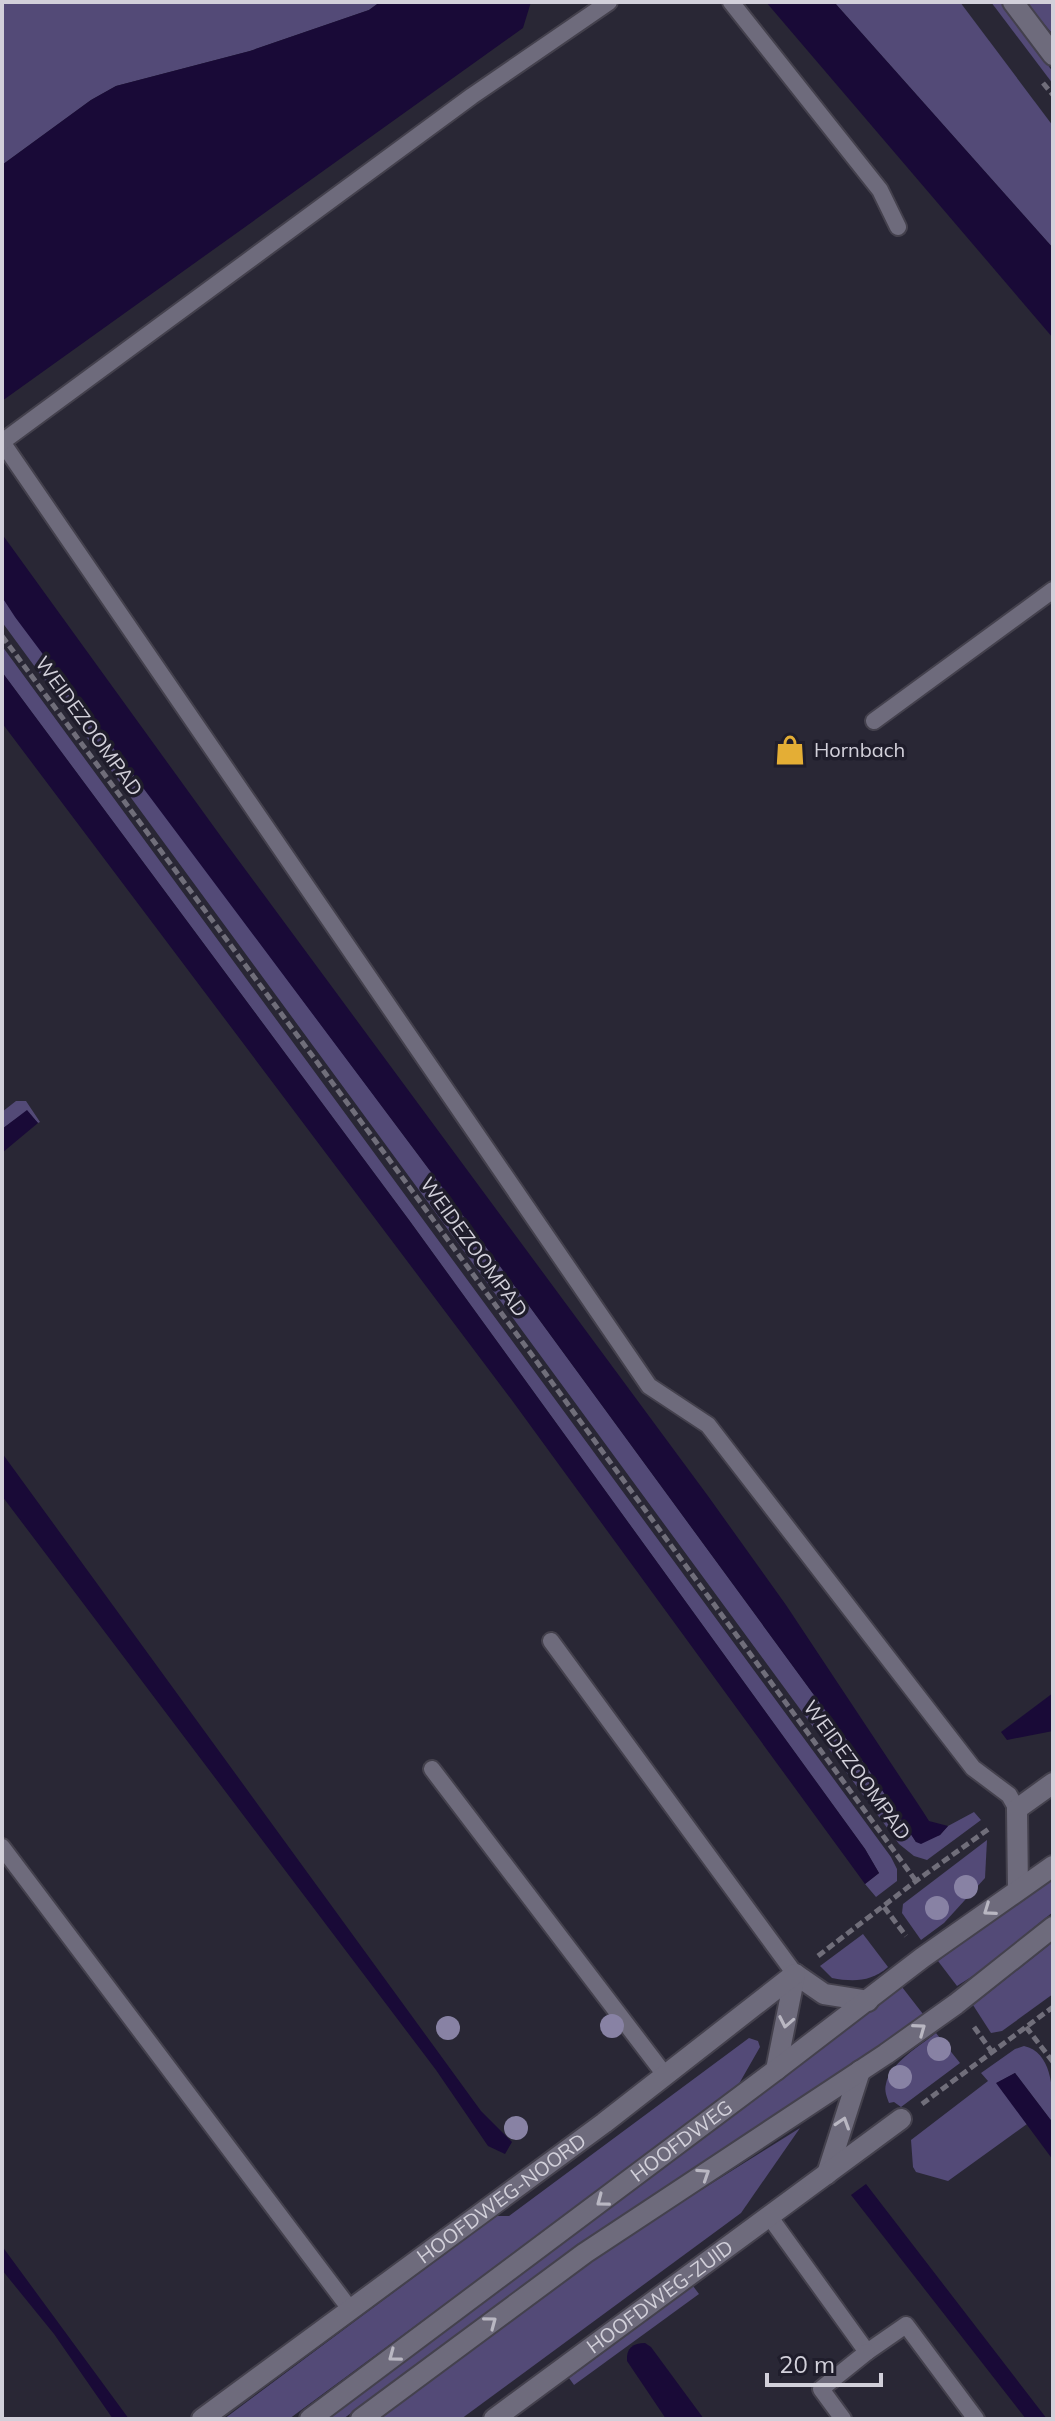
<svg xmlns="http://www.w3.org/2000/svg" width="1055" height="2421" viewBox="0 0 1055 2421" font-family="Mulish,sans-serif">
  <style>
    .green { fill: #534a77 }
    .water { fill: #190a37 }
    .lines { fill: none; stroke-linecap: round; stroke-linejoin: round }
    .service-casing { stroke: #44414d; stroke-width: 20 }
    .minor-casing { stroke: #44414d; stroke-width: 24 }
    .secondary-casing { stroke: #44414d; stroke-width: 24 }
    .path { stroke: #706e7a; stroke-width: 5; stroke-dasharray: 8 4; stroke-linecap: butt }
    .service { stroke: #6e6b7c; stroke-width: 16 }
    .minor { stroke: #6e6b7c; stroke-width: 20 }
    .secondary { stroke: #6e6b7c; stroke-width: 20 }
    .tree { fill: #8882a4 }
    .oneway { stroke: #b9b7c2 }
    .labels { text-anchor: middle; stroke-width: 7; stroke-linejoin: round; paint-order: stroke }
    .street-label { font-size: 20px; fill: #d2d0da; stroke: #1f1d2b }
    .poi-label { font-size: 20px; fill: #d2d0da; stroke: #1f1d2b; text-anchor: start }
  </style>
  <rect width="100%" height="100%" fill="#292735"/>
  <g class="green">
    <path d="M2,2H380L369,10L250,51L116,86L91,100L2,165Z"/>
    <path d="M834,2H960L1053,126V248Z"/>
    <path d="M991,2H1001L1053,72V84Z"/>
    <path d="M1026,2H1053V34L1050,31Z"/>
    <path d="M2,597L434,1176L869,1770L916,1842L940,1835L948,1826L974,1812L981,1820L927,1860L914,1856L899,1844L2,622Z"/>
    <path d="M2,646L891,1857L897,1869V1881L876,1897L865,1884L879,1873L865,1849L409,1220L2,672Z"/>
    <path d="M16,1101H26L40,1122L38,1123L27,1111L2,1129V1112Z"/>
    <path d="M987,1840L985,1878L944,1923L921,1940L902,1913L903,1904Z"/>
    <path d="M1053,1877V1912L979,1972L957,1986L938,1961Z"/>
    <path d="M863,1934L888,1967C871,1982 853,1982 832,1978L820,1966Z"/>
    <path d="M1053,1942V1994L1002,2031L991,2033L973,2005Z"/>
    <path d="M902,1987L923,2014L797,2105L654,2196L556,2262L343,2419H323L780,2080Z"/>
    <path d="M936,2033L960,2063L901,2107L894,2102L889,2103C887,2097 884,2091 886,2084C890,2063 920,2046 936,2033Z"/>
    <path d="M749,2038L758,2041L760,2047L736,2089L289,2419H224L496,2216H509Z"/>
    <path d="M1024,2046C1055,2053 1053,2097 1053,2123L1015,2073L997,2083L1027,2124L948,2181L916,2172L913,2167L911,2140L988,2081L981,2073L1015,2049Z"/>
    <path d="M800,2128L741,2213L461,2419H376L570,2276L674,2207Z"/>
    <path d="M693,2286L699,2294L574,2385L569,2378Z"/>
  </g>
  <g class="water">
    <path d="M380,2H531L523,28L2,401V165L91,100L116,86L250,51L369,10Z"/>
    <path d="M766,2H834L1053,248V338Z"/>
    <path d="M2,534L222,838L708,1496L786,1605L922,1810L929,1821L948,1826L940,1835L921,1844L916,1842L869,1770L434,1176L15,617L2,597Z"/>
    <path d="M2,672L409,1220L865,1849L879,1873L865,1884L511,1399L2,723Z"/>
    <path d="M27,1110L38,1123L2,1153V1129Z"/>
    <path d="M2,1453L481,2111L512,2142L505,2154L488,2146L436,2070L2,1496Z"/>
    <path d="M1053,1693V1731L1007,1740L1001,1732Z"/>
    <path d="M1015,2073L1053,2123V2160L996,2083Z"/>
    <path d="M866,2184L1047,2419H1026L851,2195Z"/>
    <path d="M2,2246L129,2419H113L54,2334L2,2270Z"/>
    <path d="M645,2343L651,2347L704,2419H666L627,2361C626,2348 633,2343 645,2343Z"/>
  </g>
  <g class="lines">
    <g class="service-casing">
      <g id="service">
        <path d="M731,2L880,190L898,227"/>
        <path d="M2,442L649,1386L708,1425L973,1768L1009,1795L1017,1809"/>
        <path d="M2,442L472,96L609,2"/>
        <path d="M874,721L1053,590"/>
        <path d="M551,1641L795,1974"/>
        <path d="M432,1769L665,2075"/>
        <path d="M2,1847L350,2309"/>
        <path d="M769,2216L867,2352L906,2325L976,2419"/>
        <path d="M843,2419L821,2389L867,2352"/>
      </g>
    </g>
    <g class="minor-casing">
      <g id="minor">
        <path d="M1018,1890L1017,1809L1053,1783"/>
        <path d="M795,1974L824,1994L868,2001"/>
        <path d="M776,2070L795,1974"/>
        <path d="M827,2174L860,2071"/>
        <path id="s1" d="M202,2419L604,2123L795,1974"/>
        <path id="s2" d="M494,2419L901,2119"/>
      </g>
    </g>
    <g class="secondary-casing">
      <g id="secondary">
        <path d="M1013,2L1053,55"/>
        <path id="s3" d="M310,2419L776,2070L922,1958L1053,1866"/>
        <path d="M361,2419L585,2253L886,2054L956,2004L1053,1927"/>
      </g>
    </g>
    <g class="path">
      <path d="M1043,83L1053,95"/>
      <path d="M2,636L399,1173L916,1881"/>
      <path d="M884,1907L906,1936"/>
      <path d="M818,1956L916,1881L990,1828"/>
      <path d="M974,2027L992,2052"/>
      <path d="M1026,2027L1053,2062"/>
      <path d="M922,2104L1053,2007"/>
    </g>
    <use href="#service" class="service"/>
    <use href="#minor" class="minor"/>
    <use href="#secondary" class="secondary"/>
  </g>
  <g class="tree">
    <circle cx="966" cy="1887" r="12"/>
    <circle cx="937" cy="1908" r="12"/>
    <circle cx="612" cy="2026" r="12"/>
    <circle cx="448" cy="2028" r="12"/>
    <circle cx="939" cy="2049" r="12"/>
    <circle cx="900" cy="2077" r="12"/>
    <circle cx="516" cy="2128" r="12"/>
  </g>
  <defs><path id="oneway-chevron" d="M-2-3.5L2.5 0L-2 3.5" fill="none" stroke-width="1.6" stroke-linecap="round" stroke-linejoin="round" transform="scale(2)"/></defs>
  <g class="oneway">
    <use href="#oneway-chevron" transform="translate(989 1910) rotate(145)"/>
    <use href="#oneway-chevron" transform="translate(786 2022) rotate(101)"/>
    <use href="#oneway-chevron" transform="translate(920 2029) rotate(-36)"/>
    <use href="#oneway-chevron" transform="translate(843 2123) rotate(-72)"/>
    <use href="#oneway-chevron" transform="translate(704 2174) rotate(-33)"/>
    <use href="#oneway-chevron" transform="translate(602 2201) rotate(143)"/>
    <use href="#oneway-chevron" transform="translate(491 2322) rotate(-37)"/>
    <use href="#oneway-chevron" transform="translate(394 2356) rotate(143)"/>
  </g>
  <defs>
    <g id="shop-bare" transform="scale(2.4)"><path d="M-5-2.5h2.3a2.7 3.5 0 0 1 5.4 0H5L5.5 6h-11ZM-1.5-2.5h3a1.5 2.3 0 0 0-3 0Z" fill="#e4ae35" stroke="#1f1d2b" stroke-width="2.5" paint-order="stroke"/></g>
  </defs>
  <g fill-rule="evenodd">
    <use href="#shop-bare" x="790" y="750"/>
  </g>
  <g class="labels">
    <g class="street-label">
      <text transform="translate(89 726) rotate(54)" y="7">WEIDEZOOMPAD</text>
      <text transform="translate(474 1247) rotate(54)" y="7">WEIDEZOOMPAD</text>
      <text transform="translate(857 1770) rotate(54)" y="7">WEIDEZOOMPAD</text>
      <text dy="7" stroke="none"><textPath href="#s3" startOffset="464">HOOFDWEG</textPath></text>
      <text dy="7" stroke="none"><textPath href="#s1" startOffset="372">HOOFDWEG-NOORD</textPath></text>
      <text dy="7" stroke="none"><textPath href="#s2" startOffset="206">HOOFDWEG-ZUID</textPath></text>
    </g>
    <g class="poi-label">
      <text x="814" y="757">Hornbach</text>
    </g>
  </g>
  <rect width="1055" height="2421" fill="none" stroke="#d2d0da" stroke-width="8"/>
  <path d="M767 2373v12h114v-12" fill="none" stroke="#d2d0da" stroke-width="4"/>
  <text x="779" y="2373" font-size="24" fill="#d2d0da" stroke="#1f1d2b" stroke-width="6" paint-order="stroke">20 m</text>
</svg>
